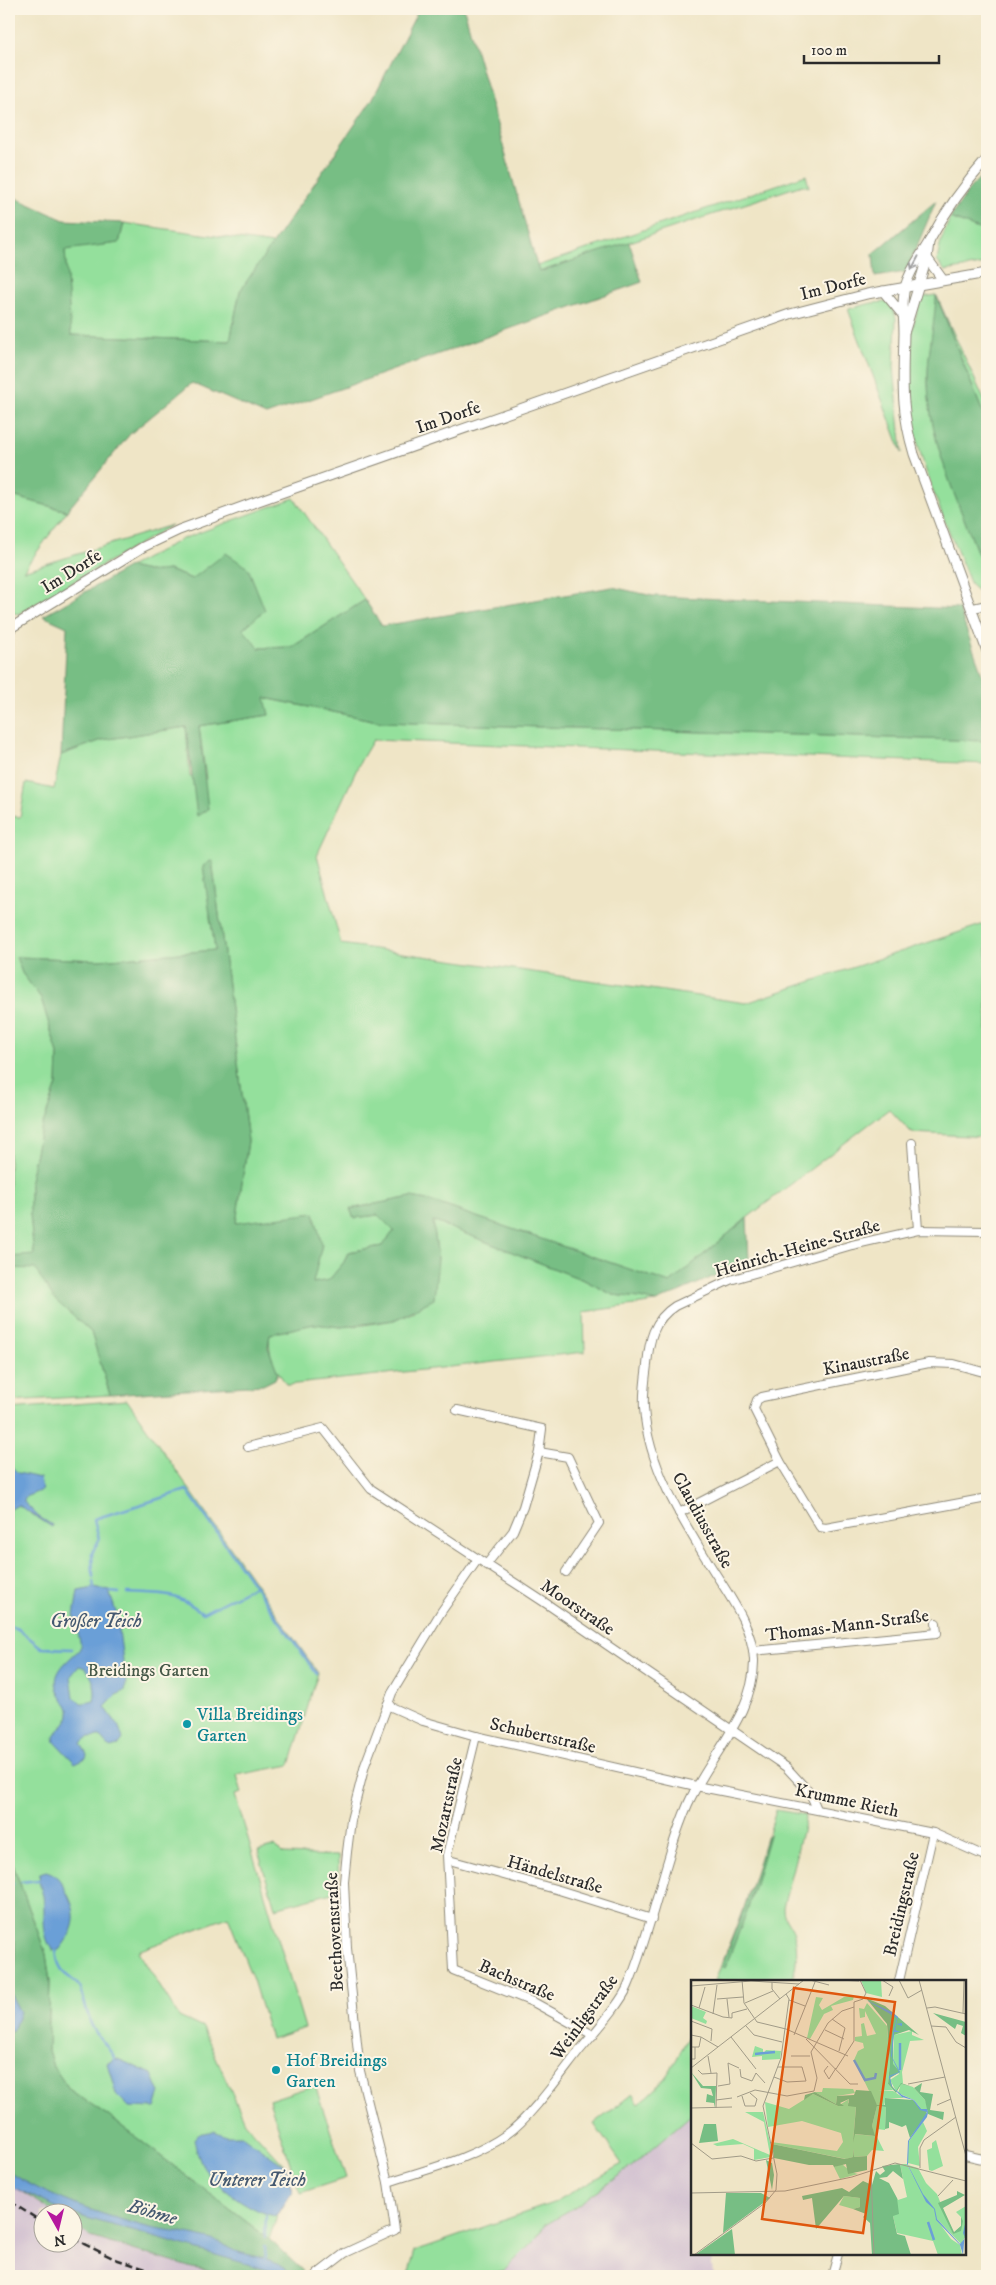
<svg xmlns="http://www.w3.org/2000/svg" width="996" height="2285" viewBox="0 0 996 2285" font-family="'IM FELL DW Pica',serif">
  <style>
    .industrial { fill: #cfbdcf }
    .green { fill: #94e09c; stroke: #608664 }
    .forest { fill: #77be84; stroke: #517458 }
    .water { fill: #6b9fd7; stroke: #4b6581; fill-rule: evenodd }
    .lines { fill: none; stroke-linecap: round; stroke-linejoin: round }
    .stream { stroke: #6b9fd7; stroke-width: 2.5 }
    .minor-casing { stroke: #8d8878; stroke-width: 10 }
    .tertiary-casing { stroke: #8d8878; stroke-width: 11 }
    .minor { stroke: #fff; stroke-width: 8 }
    .tertiary { stroke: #fff; stroke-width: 9 }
    .rail { stroke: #2b2b2b; stroke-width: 2.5; stroke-dasharray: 8 4; stroke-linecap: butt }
    .oneway { stroke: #a0a0a0 }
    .culture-dot { fill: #0f9aa8; stroke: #fcf5e5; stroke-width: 2 }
    .labels { text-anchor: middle; stroke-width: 4; stroke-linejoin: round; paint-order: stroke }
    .street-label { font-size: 18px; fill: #2b2b2b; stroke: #fcf5e5 }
    .park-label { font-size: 18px; fill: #455847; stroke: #fcf5e5 }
    .culture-label { font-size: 18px; fill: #0d838f; stroke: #fcf5e5; text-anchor: start }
    .water-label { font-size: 19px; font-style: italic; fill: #455970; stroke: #fcf5e5 }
    .inset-river { fill: none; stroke: #6b9fd7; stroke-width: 2.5 }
    .inset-road { fill: none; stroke: #a19b88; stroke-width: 1 }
    .view { fill: #df570e; fill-opacity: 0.15; stroke: #df570e; stroke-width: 2.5 }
    .inset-edge { fill: none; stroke: #2b2b2b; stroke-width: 2.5 }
  </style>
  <rect width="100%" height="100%" fill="#fcf5e5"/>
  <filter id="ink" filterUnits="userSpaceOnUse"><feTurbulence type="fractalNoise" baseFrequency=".02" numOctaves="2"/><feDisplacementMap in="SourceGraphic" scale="10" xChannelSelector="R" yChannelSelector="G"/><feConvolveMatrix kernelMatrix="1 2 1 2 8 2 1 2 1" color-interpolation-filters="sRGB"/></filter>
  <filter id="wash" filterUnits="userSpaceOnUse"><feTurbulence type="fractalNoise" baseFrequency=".0096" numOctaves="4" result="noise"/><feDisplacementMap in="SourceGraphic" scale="20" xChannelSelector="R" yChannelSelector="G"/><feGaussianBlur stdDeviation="1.12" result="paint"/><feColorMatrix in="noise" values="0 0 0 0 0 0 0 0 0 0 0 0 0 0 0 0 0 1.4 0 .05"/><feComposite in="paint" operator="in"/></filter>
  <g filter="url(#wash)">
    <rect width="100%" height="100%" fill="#efe5c6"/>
    <g class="industrial">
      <path d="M692,2114V2254H711L713,2276H483L505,2270L545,2224L573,2208L631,2167Z"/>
      <path d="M9,2183L54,2212H42V2242H72L73,2224L91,2237L192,2268L243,2276H19L9,2270Z"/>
    </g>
    <g class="green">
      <path d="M806,175L809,187L802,185L539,272L537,266Z"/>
      <path d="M950,218L987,232V264L945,271L937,261L941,241Z"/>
      <path d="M124,223L273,244L240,291L230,341L70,335L65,249L119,243Z"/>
      <path d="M936,295L987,406V423L937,296C935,325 927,355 928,383C930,443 957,499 978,554L987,566L986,594L980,593L971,585C934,491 883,399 922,297Z"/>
      <path d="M887,302L893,309L896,318L894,367L902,453L848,309L872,303Z"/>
      <path d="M9,495L67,511L23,571L172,525L18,614L9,612Z"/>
      <path d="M294,498L365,600L292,647L258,648L192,579L169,570L152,572L129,567L182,539Z"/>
      <path d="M264,698L382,722L987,741V764L373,740L361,760L317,855L341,944L746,1003L987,923V1137L912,1133L889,1109L747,1218L670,1283L427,1200L411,1197L350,1209L354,1218L378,1215L394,1231L382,1246L348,1252L344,1262L329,1280L312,1283L322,1244L236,1223L248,1141L212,860L210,918L216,950L100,960L17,957L22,973L41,998L58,1054L57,1085L41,1129L30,1180V1214L34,1256L9,1257V816L20,817L26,783L54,789L61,755L102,740L186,727L190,777L206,779L199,726L269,715Z"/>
      <path d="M433,1221L586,1281L613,1295L640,1298L656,1302L584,1312L585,1352L287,1385C275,1369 267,1353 270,1334L314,1324L341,1327L364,1325L394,1320L414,1311L438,1259Z"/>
      <path d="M9,1268H35L55,1299L91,1332L110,1395L9,1401Z"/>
      <path d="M127,1400L318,1673L290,1765L237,1775L242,1793L235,1795L305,2028L271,2039L253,1980L228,1917L138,1951L179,2017L203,2028L245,2122L286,2167L292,2192L277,2216L269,2239L107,2115L70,2090L53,2067L48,2050L50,1982L46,1954L9,1854V1409Z"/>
      <path d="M776,1810L806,1815L783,1908C783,1919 791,1924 794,1934C799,1947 796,1968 792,1981H715L743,1909L747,1910Z"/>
      <path d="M275,1846L283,1854L338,1856L339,1891L275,1908L258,1851Z"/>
      <path d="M692,2028V2114L631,2167L573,2208L545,2224L538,2237L505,2270L483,2276H408L415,2251L553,2203L622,2164L594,2124L632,2094L639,2103C667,2084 678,2057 692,2028Z"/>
      <path d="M315,2085L346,2178L300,2193L269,2100Z"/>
    </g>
    <g class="forest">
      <path d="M419,9H464L539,272L629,242L642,282L266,415L192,383L130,434L67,511L9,495V195L64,220L124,223L119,243L65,250L71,335L230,341L240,291L372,100Z"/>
      <path d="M987,170V232L950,218L970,188Z"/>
      <path d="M936,201L906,272L875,277L873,254Z"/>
      <path d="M936,295L987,423V566L978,554C957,499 929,442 928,382C927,353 935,324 936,295Z"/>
      <path d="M226,553L248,568L265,610L243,629L259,648L292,647L365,600L382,626L612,587L653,596L959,609L987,688V741L382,722L265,698L269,715L199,726L208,809L197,816L186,727L102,740L61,755L67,627L43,616L129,567L152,572L168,570L192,579Z"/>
      <path d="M212,860L248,1141L236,1223L314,1213L322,1244L313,1283L329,1280L344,1262L348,1252L382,1246L394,1231L378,1215L354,1218L350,1209L411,1197L427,1200L670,1283L747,1218L749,1261L656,1302L640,1298L613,1295L586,1281L433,1221L438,1259L434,1299L394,1320L341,1327L314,1324L270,1334L268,1347L278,1373L275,1379L263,1385L110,1395L91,1332L54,1299L35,1269L9,1268V1257L34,1255L30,1214V1180L41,1129L57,1085L58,1054L41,998L22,973L16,957L100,960L215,950L203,866Z"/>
      <path d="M767,1835H769L747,1911L725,1968L721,1966L744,1908Z"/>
      <path d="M9,1854L46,1954L50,1982L48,2050L53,2067L70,2090L107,2115L269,2239L303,2271L298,2276H243L192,2268L91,2237L73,2224L72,2212H54L9,2183V2032L13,2031L19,2012L9,1991V1968H15V1941H9Z"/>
    </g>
    <g class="water">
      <path d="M9,1464L18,1473L40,1478L42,1490L25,1497L24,1502L39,1517L52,1525V1527L18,1505L9,1510Z"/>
      <path d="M94,1588L109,1591L117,1615L126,1684L125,1691L116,1695L105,1707L119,1727L123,1739L118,1746L110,1748L99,1736L89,1737L81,1743L87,1755L86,1758L75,1763L55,1742L54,1737C58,1729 68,1724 69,1714C70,1708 67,1704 63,1700C47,1676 62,1666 79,1650L81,1646L74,1616L78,1591ZM79,1666L86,1668C93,1678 97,1689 94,1701L81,1704L74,1697L71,1676Z"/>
      <path d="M46,1871C54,1873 59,1878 63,1886C78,1911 79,1926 59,1950H52C40,1930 46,1917 43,1896C41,1888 38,1882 40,1873Z"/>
      <path d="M9,1991L20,2012L13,2031L9,2032Z"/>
      <path d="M118,2059L152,2074L160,2093L155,2108L129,2107L116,2094L107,2063Z"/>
      <path d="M214,2131L226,2136H243L286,2167L292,2192L277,2216C256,2215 212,2184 202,2165C198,2157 196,2148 194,2139L198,2134Z"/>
      <path d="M9,2172C49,2198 100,2214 147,2227C170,2233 195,2233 218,2242C226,2245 233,2251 242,2253C259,2258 281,2259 292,2276H283L282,2274L66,2212L9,2185Z"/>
    </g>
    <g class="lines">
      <g class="stream">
        <path d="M93,1577L92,1553L99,1540L94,1519L187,1490L316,1673"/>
        <path d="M93,1582L94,1588"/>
        <path d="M110,1592L119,1593"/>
        <path d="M127,1593C161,1595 174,1591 203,1613L253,1587"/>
        <path d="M9,1626L18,1629L42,1648L72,1649"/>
        <path d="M21,1882L39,1880"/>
        <path d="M9,1885L13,1884"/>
        <path d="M56,1950C60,1979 65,1970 80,1987C82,1990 88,2017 91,2024C97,2038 111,2048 115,2060"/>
        <path d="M265,2237L266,2216"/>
        <path d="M264,2247L265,2260"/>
      </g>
    </g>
  </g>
  <g filter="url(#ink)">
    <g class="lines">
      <g class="minor-casing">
        <g id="minor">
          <path d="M973,608L987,605"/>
          <path d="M912,1143L918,1230"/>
          <path d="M987,1373L954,1364L929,1363L762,1397L757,1400L754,1409L780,1461L820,1527L826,1528L987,1498"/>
          <path d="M457,1410L542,1429L539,1452"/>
          <path d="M248,1447L323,1428L371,1489L547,1604L786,1767L810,1793L817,1809"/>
          <path d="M679,1513L780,1461"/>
          <path d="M486,1565L513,1531L523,1507L539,1452L568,1457L599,1523L566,1572"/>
          <path d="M753,1651L937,1633L936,1623"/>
          <path d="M387,1705L423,1721L476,1736L696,1786L933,1833L987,1857"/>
          <path d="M476,1736L447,1855L453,1970L535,2003L593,2035"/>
          <path d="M449,1860L559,1890L652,1919"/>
          <path d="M899,1981L933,1833"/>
          <path d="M965,2155L987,2160"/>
          <path d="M388,2182C428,2169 472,2159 507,2134C531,2117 561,2074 580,2050C594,2033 620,2005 628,1986C653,1927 663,1862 688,1804C709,1757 755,1713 754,1660C753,1629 731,1598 715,1573C684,1523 648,1468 644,1408C643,1394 645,1380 647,1365C649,1341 653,1320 675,1306L730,1280L852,1245L918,1230L987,1231"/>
          <path d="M315,2276L345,2253L395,2230L388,2182L360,2071L347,1948L344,1882L347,1852L351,1820L365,1765L392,1693L441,1612L478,1559"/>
          <path d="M832,2276L838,2254"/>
        </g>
      </g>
      <g class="tertiary-casing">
        <g id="tertiary">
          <path d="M987,159C964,185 946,210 930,240C921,256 910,269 905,287C901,303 904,317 904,333C903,380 900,407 914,454L987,651"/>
          <path d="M927,258L943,280"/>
          <path d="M883,291L902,314"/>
          <path d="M905,330L927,258L929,242"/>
          <path d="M9,629L143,547L179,530L261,500L790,314L867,294L987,273"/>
        </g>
      </g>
      <use href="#minor" class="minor"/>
      <use href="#tertiary" class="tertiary"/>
      <g class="rail">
        <path d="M9,2201L42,2222"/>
        <path d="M72,2238L115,2259L167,2276"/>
      </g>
    </g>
    <defs><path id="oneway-shaft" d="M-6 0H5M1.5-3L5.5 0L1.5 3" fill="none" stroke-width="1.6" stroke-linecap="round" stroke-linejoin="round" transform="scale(1.25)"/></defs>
    <use class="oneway" href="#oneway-shaft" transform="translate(915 263) rotate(118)"/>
  </g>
  <g class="culture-dot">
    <circle cx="187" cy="1724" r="5"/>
    <circle cx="276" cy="2070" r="5"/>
  </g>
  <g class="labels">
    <g class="street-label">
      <text transform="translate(833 286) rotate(-14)" y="6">Im Dorfe</text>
      <text transform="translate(448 417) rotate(-19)" y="6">Im Dorfe</text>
      <text transform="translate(71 571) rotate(-32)" y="6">Im Dorfe</text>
      <text transform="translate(797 1248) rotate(-16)" y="6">Heinrich-Heine-Straße</text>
      <text transform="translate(866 1361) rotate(-11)" y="6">Kinaustraße</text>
      <text transform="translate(703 1520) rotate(61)" y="6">Claudiusstraße</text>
      <text transform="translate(578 1607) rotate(34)" y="6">Moorstraße</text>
      <text transform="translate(847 1625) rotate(-7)" y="6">Thomas-Mann-Straße</text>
      <text transform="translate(543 1735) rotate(13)" y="6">Schubertstraße</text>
      <text transform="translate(847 1800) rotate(12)" y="6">Krumme Rieth</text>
      <text transform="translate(446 1805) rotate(-78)" y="6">Mozartstraße</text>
      <text transform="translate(555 1874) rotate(16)" y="6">Händelstraße</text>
      <text transform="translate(901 1904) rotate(-77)" y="6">Breidingstraße</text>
      <text transform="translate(334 1932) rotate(-93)" y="6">Beethovenstraße</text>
      <text transform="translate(517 1980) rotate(23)" y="6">Bachstraße</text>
      <text transform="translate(584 2017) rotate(-54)" y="6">Weinligstraße</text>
    </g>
    <g class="park-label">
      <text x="148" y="1676">Breidings Garten</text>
    </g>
    <g class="culture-label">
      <text x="197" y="1720">Villa Breidings<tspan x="197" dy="21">Garten</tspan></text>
      <text x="286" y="2066">Hof Breidings<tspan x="286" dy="21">Garten</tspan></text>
    </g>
    <g class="water-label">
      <text x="96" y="1627">Großer Teich</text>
      <text x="257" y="2186">Unterer Teich</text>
      <text transform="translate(153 2211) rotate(16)" y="7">Böhme</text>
    </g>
  </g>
  <g transform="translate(691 1980)">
    <rect width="275" height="275" fill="#efe5c6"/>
    <path d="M170,0H190L191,17L175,13ZM163,16L162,20L140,26L142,30L133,34L119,59L116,58L125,17L132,18L128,25L131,30L153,17ZM176,23L196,46L199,82L197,104L202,110L187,111H202L213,118H195L193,126L186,125L181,117L163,80L167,71L173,68L172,63L164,61V57L171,56L170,44L173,43L176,56L185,54L174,31V37L169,38L168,28L173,29ZM0,26L15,32L12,38L16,41L15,44L0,38ZM221,51V55L233,60L219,61L211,92L212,103L205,111L199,100L208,94L202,85L203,55ZM64,66L72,69V74L75,70L90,71L89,79L71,80V76L61,77ZM210,104L222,107L234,120L238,130L237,134L236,135L237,130L230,129L223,120L207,113ZM132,108L162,109L164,113L146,116L145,124L124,112H131ZM122,114L147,126L158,119L157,123L165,126L162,163L163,154L183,156L181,146L186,126L195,127L194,150L186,149V157L193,171L181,170L176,176L163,177V168L162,177L155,179L81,164L80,162L146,171L152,162L150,153L111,141L77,147L74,122L98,129ZM54,132H72L80,167V177L63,180V169L52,164L26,166L22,164L42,159L79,175L73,142ZM232,142L236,151L227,167L229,186L217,183V173L218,161ZM245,160L252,186L241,191L238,190L236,170L241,168V163ZM151,184L160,192L167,194L149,199L143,187ZM209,184H216L225,202L217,185L227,188L235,203L246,214L262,254L271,245L270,237L265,232L275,226L274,257L270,264L244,237L260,259L269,265L271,275H247L242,261L206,253L202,236L204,221L206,218L207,220L216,217ZM153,216L169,218V227L162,229L148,225Z" fill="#94e09c"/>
    <path d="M175,18L194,26L228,55L218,50L203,55L202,61V84L209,92L199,98L201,106L205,111L210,103L222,107L210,104L205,113L197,104L199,82L196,44ZM242,33L275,42V56L270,53L272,46L266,44L264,49ZM0,92L12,106H25L24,128L23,123L15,122L16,114L22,116L20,109L10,108ZM231,103L229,112L242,114L239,130L253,132L252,140L237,134L234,120L223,108ZM165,110L180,111L186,125H194V118L222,120L231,130H236L235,136L219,158L215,145L211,147L198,142V148L194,149L195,127L186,126L181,146L184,156L164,154L162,163L165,127L157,126L158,119L149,123L153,126H147L122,114L113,120L114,115L124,112L145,124L146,116L163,115ZM13,144H25L27,161L8,163ZM81,164L154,179L162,177L163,168V177L176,176V190L157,194L155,184L143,187L142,185H118L83,178ZM75,180L81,183L83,195L81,210ZM209,184L212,199L202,191L196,197L188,198L198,203L206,218L208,234L202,236L206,254L214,256L220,275H181L179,243L172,237L175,234L162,229L169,227V218L153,216L125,249L121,218L112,220L111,216L151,208L158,212L172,201L181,205L185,191L189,195L194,191L191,186ZM266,211L274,215L252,228L263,252L270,246V237L272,241L270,251L262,254L247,223L266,215ZM35,213H70L79,218L32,253ZM41,249L44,275H4Z" fill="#77be84"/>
    <path d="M181,0L175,20L201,32L207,37L205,44L211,43V46L205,44L204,50L209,52H203L201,77L209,92L199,97L201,107L211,115L223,120L230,129H236L237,132L236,137L218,161L217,185L232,214L244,229L246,239L269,264L274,258L272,253L275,240L272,275L269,265L245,240L243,229L235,222L216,184L217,161L236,132L229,130L222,120L211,117L200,106L198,96L208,92L200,76L202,53L206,38L175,20Z" fill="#6b9fd7"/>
    <path class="inset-river" d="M64,74L84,72M163,80L174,100L184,98L185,93M209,90V63M237,242L243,260"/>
    <path class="inset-road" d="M51,0L53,23L66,42L95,49L157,76M119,0L138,5M146,0L168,1M191,0L202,7L198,16M208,0L217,18L231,10M228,0L275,176M81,2V9L89,19M0,6L60,1L108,4M26,19L52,17M36,19L38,37M98,20L114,26M54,23L82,11M0,25L32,37L41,38V33M8,28L14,7M236,28L244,27L275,34M41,33L56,29M272,33L273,0M22,34L26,5M141,39L154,48L148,71M0,41L21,49L20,61M55,46L63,55L91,62M240,46L255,47L265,62L275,68M134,50L153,59M0,55L10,57L27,67M103,55L124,2M40,57L65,89M115,59L159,104H167M0,67H8L10,57M17,76L20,93M100,76H119M0,79H4V67M137,86L133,91L138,99L145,88M0,88L113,0M49,89L50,97L61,101M145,89L163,61V22L172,19L175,13L169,0M7,90L11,94L26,93L25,128M83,97L96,102L115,101L111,87H87M61,101L65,93L74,103M217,104L254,97M27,106L39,104L37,83L48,88M51,116L54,126H64L66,119L59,113M46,117L64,110L96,116L123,111L126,98L120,72L137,43L151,31L163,27M25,120L41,118M246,125L260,119M0,128L41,127M0,163L21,179L50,176L65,181L82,178M229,188V168L233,160L265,137M180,190L183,275M0,213L94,211L161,197L204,183L275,201M247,216L262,200M3,275L74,223L85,210L86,194L72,126L90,78L98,19L95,14"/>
    <path class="view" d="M103,8L204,22L172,253L71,239Z"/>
    <rect width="275" height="275" class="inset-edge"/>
  </g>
  <rect width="996" height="2285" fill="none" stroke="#fcf5e5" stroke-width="30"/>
  <g transform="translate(58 2228) rotate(172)"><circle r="24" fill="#fcf5e5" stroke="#a8a49b"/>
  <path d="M0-4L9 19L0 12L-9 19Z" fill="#b5179e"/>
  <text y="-8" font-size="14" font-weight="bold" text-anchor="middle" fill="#2b2b2b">N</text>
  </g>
  <path d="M804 55v8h135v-8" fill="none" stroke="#2b2b2b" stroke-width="2.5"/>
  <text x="811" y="55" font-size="15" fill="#2b2b2b" stroke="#fcf5e5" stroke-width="4" paint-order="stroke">100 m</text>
</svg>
